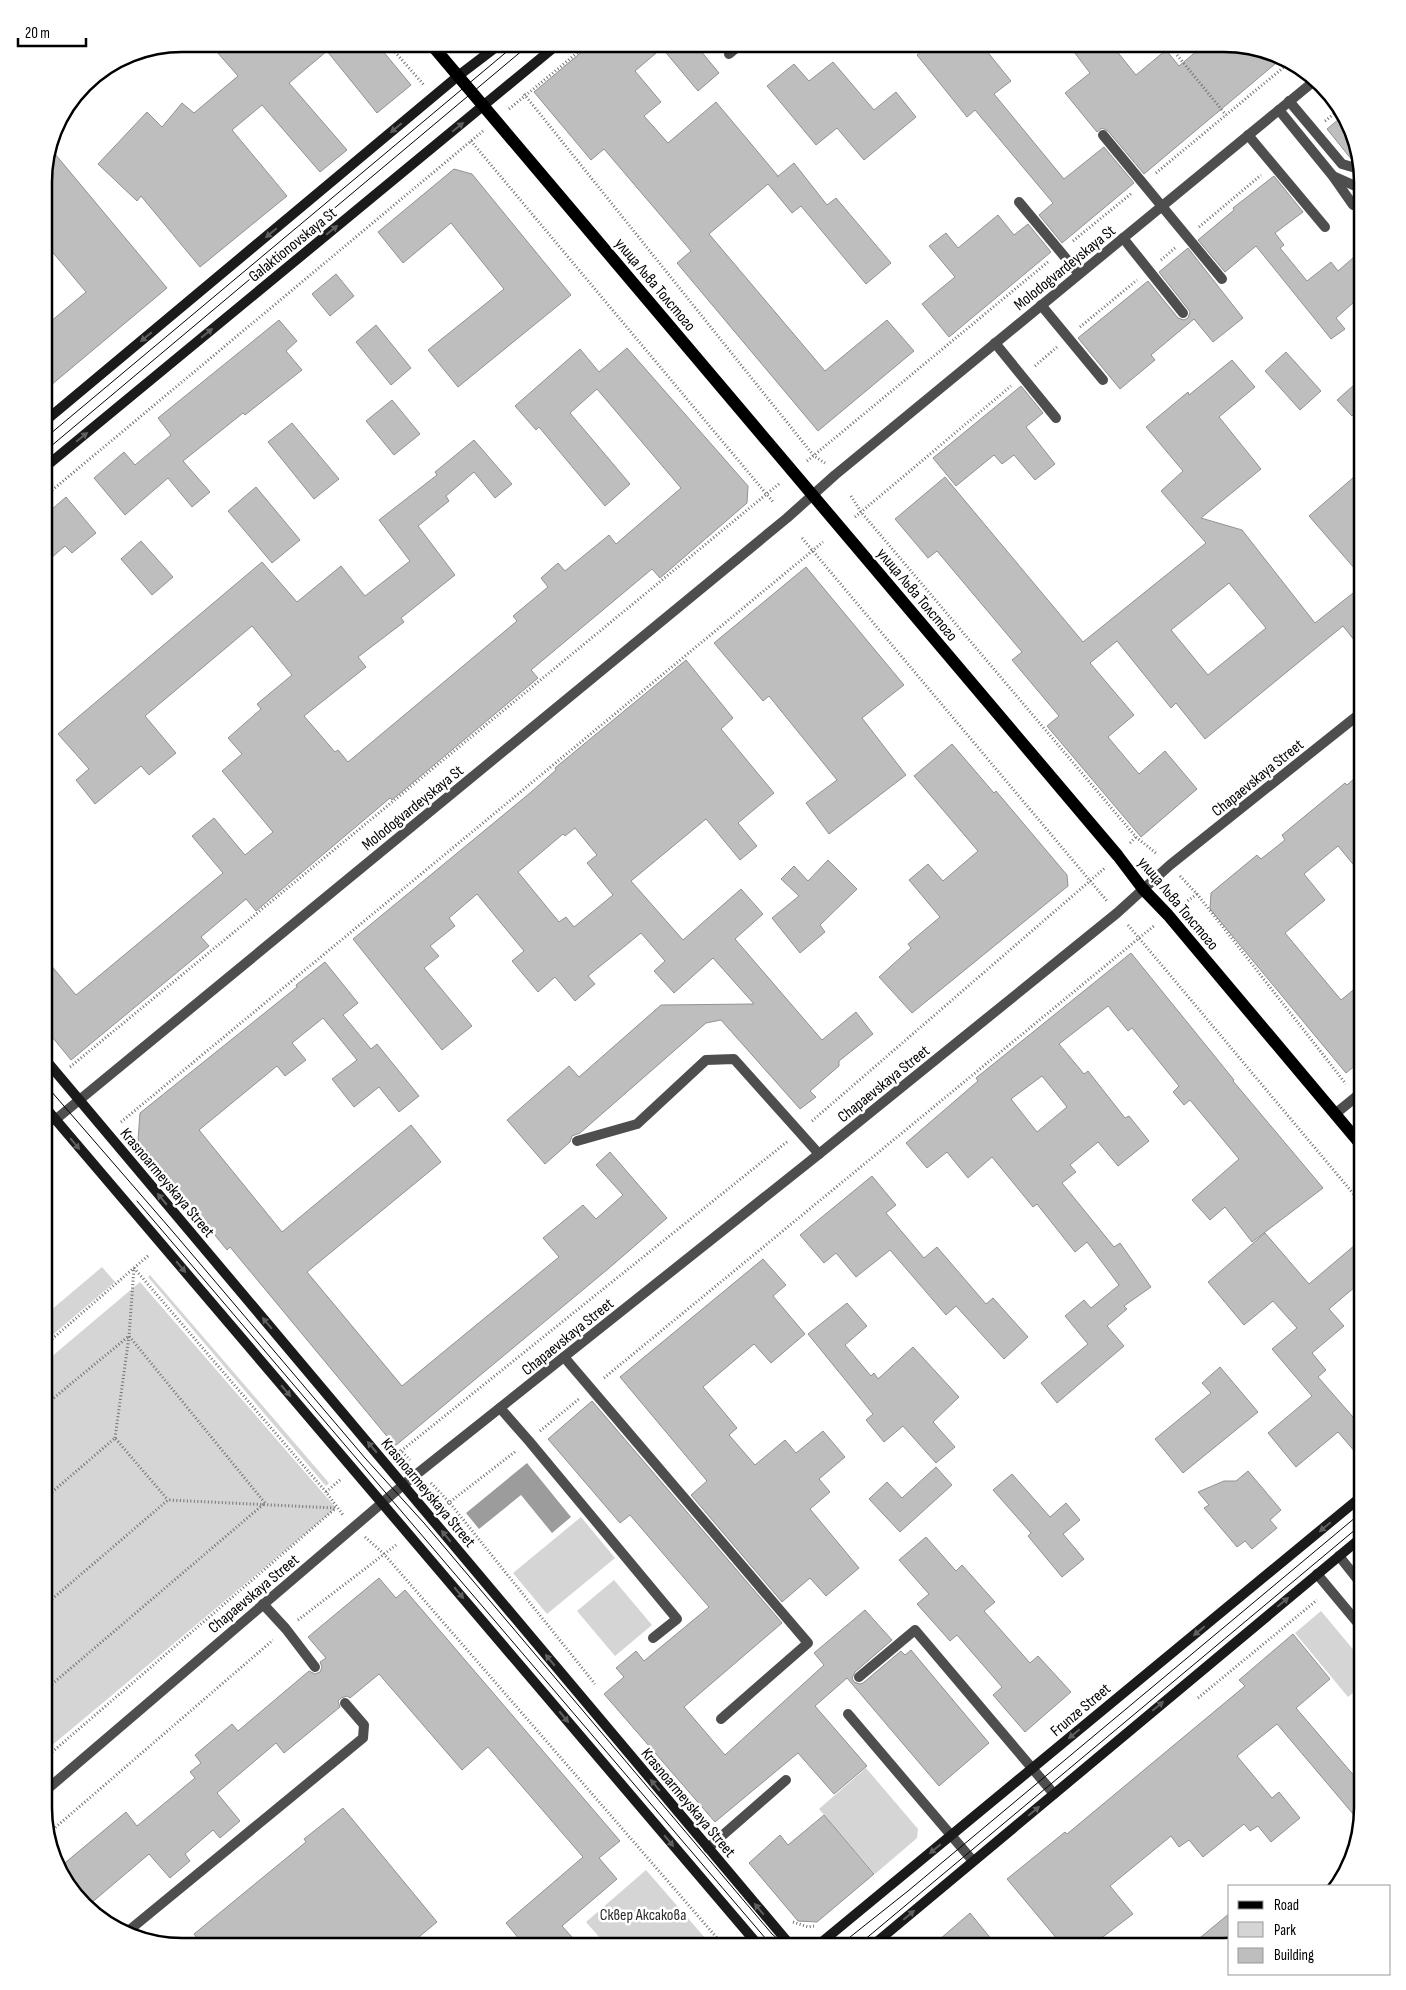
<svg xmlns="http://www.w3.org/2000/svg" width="1406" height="1990" viewBox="0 0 1406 1990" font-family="'Sofia Sans Condensed',sans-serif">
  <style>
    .green { fill: #d5d5d5 }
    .water { fill: #9c9c9c }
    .building { fill: #bebebe; stroke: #929292; fill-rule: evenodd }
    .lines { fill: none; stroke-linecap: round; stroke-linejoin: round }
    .path { stroke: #707070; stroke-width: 3; stroke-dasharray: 1 2.5; stroke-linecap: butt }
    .lane { stroke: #4e4e4e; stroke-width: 10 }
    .street { stroke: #4e4e4e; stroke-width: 10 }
    .secondary { stroke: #1b1b1b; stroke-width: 10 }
    .primary { stroke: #000; stroke-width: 12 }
    .tram { stroke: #000; stroke-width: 1 }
    .oneway { fill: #5f5f5f }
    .labels { text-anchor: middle; stroke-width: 5; stroke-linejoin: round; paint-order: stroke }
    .street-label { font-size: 16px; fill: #000; stroke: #fff }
    .park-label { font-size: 16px; fill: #2c2c2c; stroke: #fff }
    .rim { fill: none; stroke: #000; stroke-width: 2.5 }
  </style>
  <rect width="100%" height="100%" fill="#fff"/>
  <g class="green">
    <path d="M102,1267L115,1282L50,1337L44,1330V1316Z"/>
    <path d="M150,1275L329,1483L326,1486L148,1277Z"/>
    <path d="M140,1282L336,1508L44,1752V1363Z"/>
    <path d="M581,1517L615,1558L547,1614L513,1573Z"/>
    <path d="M614,1580L652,1625L615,1656L577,1611Z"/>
    <path d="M1321,1611L1362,1660V1685L1348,1697L1295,1633Z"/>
    <path d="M866,1768L918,1829L917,1838L875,1874L819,1809Z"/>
    <path d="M646,1870L712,1946H607L586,1922Z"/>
  </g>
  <path class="water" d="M527,1463L571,1517L552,1533L521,1495L479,1529L466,1513Z"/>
  <g class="building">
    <path d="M210,44H377L411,85L377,113L327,51L289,83L347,150L320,172L262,105L232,130L287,196L200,267L141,196L137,201L98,164L147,112L162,127L182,103L194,113L238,76Z"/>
    <path d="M591,44H695L719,73L698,91L662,48L635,71L661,102L644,116L668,143L716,102L778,176L777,177L794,163L827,205L836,198L891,263L866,284L801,206L792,213L768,184L709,234L825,371L887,320L914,351L818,431L677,263L691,251L604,149L591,160L534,92Z"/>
    <path d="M931,44H981L1011,81L994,94L1064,179L1104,147L1134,183L1062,243L1039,215L1053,203L975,110L967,117L917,55Z"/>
    <path d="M1068,44H1111L1136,75L1166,50L1179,66L1205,44H1232L1281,59L1144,174L1108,131L1102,128L1097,132L1065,93L1090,73Z"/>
    <path d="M833,62L874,110L896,92L916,117L864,160L837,128L816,145L767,86L794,64L809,81Z"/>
    <path d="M1344,115L1356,161L1352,160L1327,129Z"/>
    <path d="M50,148L167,288L44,391V327L86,292L44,242V174Z"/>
    <path d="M454,169L472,174L571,295L458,387L428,350L504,289L451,223L403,263L378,232Z"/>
    <path d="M1274,176L1303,212L1275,233L1284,245L1280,248L1307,281L1331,262L1338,271L1362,250V295L1336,318L1345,329L1331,339L1256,246L1225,272L1198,240L1234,210L1233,208Z"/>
    <path d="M998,215L1014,235L1028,224L1051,252L949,337L922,304L955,277L929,246L946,233L958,248Z"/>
    <path d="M1188,248L1243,318L1213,342L1194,319L1151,355L1155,360L1120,389L1078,338L1148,281L1178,318L1184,320L1188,318L1190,312L1188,309L1159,272Z"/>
    <path d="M336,274L354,296L330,316L312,294Z"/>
    <path d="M279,320L297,341L286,351L302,370L245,415L243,413L183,461L210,492L192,507L168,478L125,515L94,478L124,452L135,465L171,435L158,418Z"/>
    <path d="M376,325L411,368L391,385L356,342Z"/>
    <path d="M627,348L748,486L747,503L660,578L652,569L531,670L538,678L392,800L390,798L256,911L246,899L201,937L209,946L71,1060L44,1027V957L76,995L223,873L192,836L214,818L245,855L273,832L222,771L242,754L228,738L261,709L257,704L292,675L252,626L145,716L176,753L149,775L141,766L95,804L76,780L89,769L58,734L262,562L297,602L341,566L365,596L410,561L379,520L437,475L435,472L474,440L512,484L495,498L474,472L446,496L449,501L418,526L455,575L401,618L404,622L358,657L366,667L304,716L335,752L338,750L348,762L517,621L513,616L548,587L541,578L558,563L565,571L609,535L616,544L681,488L597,389L570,413L630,484L605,506L539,427L536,430L515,406L580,349L599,372Z"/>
    <path d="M1286,352L1321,391L1300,410L1265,371Z"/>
    <path d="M1232,360L1255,387L1219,417L1261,469L1201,518L1242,530L1315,623L1362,586V650L1343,626L1205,739L1176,703L1171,708L1117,641L1090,663L1134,715L1108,737L1139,774L1165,751L1197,789L1141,837L1047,726L1059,716L1012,660L1022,652L937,551L928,558L895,519L945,477L1083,642L1206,543L1161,491L1183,471L1146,427L1188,392L1189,395ZM1229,583L1266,628L1208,675L1171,630Z"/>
    <path d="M1362,378V407L1352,416L1337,400Z"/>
    <path d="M1021,386L1043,413L1026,427L1055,464L1035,480L1014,455L1002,464L994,455L956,486L933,458Z"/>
    <path d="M392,400L420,434L394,455L366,421Z"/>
    <path d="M292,423L339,479L314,499L268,442Z"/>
    <path d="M1362,470V577L1309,516Z"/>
    <path d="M256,487L300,540L272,563L228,511Z"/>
    <path d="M66,497L96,533L72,553L65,546L44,564V516Z"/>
    <path d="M141,541L173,577L152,595L121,559Z"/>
    <path d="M806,567L904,685L862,718L906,775L829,834L806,803L837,780L769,696L763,701L714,643Z"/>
    <path d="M686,660L733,718L721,729L774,793L738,823L757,846L740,860L706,819L631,881L683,940L741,889L763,914L735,939L822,1040L856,1012L873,1034L839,1061V1066L810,1091L816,1097L800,1109L721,1020L706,1023L580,1133L572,1136L570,1142L545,1164L507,1120L569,1066L579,1077L661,1005L754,1004L713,958L674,993L654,971L665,961L641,933L588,976L595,984L575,1001L555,977L538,992L512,961L524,951L477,894L449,918L455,926L430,946L439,956L424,968L472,1026L442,1050L353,939L530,793L556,770L555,768ZM575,828L597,855L587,863L613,895L574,927L566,917L559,922L518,872L563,834L565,836Z"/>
    <path d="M952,744L994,793L996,791L1067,875L1068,886L912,1013L879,977L911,948L908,944L940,917L909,880L928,864L943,881L978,851L914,776Z"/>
    <path d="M1362,772V875L1338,846L1304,874L1325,900L1285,933L1341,1000L1362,983V1060L1346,1073L1210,909L1211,893L1257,855L1261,859L1285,840L1282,835L1345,783L1347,785Z"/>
    <path d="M828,860L857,889L820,925L825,932L800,953L772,918L799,896L781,879L794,866L808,881Z"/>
    <path d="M1131,953L1234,1080L1233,1081L1323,1188L1252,1242L1225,1207L1210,1220L1192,1200L1239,1159L1190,1100L1184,1105L1173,1092L1179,1086L1132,1028L1128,1031L1108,1006L1059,1044L1084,1074L1088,1071L1125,1118L1129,1116L1149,1141L1118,1166L1098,1142L1070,1165L1076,1172L1062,1183L1114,1247L1120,1243L1151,1287L1124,1306L1127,1309L1107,1326L1124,1346L1057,1403L1041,1383L1088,1344L1065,1316L1084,1300L1091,1308L1119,1285L1087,1242L1075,1252L1037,1204L1033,1207L992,1157L968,1178L947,1152L927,1168L906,1143L978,1081L976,1078ZM1042,1076L1067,1107L1037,1132L1011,1099Z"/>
    <path d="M325,962L358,1003L343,1015L371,1049L377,1044L419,1096L399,1112L379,1087L354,1107L332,1079L357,1060L323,1018L292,1043L306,1060L285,1076L277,1066L199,1130L282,1232L411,1125L441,1162L307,1272L402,1386L559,1257L543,1238L583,1205L596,1219L623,1195L596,1165L610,1152L667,1218L608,1269L395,1446L230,1247L227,1250L138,1140L140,1113L297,987L296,985Z"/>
    <path d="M872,1176L896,1205L886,1213L924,1258L937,1247L986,1304L993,1298L1028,1337L1004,1359L956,1306L946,1315L890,1250L856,1277L836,1253L824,1263L800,1235Z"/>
    <path d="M1265,1233L1309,1284L1362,1239V1281L1329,1309L1344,1326L1312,1353L1326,1370L1318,1377L1353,1417L1362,1410V1460L1338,1432L1296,1467L1268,1433L1312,1396L1272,1349L1297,1328L1273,1301L1244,1325L1208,1282Z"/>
    <path d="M763,1259L786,1285L773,1296L805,1334L771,1363L754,1344L703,1387L737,1428L729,1435L755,1465L785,1440L796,1453L823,1431L845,1457L819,1479L830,1492L810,1509L859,1568L826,1596L810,1578L782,1602L691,1495L707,1481L620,1377Z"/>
    <path d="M847,1303L867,1326L845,1345L871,1376L874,1373L878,1379L913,1347L959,1397L933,1422L955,1447L936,1463L903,1426L884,1442L866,1420L873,1414L808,1334Z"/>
    <path d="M1220,1367L1258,1412L1183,1473L1155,1439L1211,1393L1202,1383Z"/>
    <path d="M592,1401L782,1623L684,1707L725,1755L824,1665L814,1653L865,1610L892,1640L855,1672L852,1678L854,1682L860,1684L863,1683L901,1651L905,1655L911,1650L989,1743L939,1786L847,1678L815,1706L867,1766L834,1794L798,1753L715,1822L604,1694L624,1677L616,1668L636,1651L644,1661L709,1607L630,1515L620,1523L548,1439Z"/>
    <path d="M936,1467L952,1485L900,1532L869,1499L887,1482L902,1498Z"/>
    <path d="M1248,1471L1281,1510L1270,1520L1277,1528L1252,1549L1245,1541L1237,1547L1204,1508L1209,1505L1198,1492L1224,1481H1236Z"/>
    <path d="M1012,1474L1050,1517L1066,1503L1080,1520L1063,1534L1084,1559L1062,1577L1028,1536L1031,1533L993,1490Z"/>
    <path d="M926,1537L956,1571L962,1565L995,1602L984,1611L1030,1663L1038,1656L1071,1692L1025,1732L993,1695L1002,1687L957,1635L950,1641L917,1604L929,1594L899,1560Z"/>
    <path d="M379,1578L396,1598L405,1590L620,1841L599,1858L617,1879L562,1926L580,1946H525L506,1923L583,1857L488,1747L462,1770L379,1674L350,1698L347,1696L341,1698L338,1701L340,1707L284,1753L276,1743L217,1793L240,1821L220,1838L213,1830L185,1854L190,1861L170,1878L149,1854L90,1904L62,1877L60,1867L126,1812L137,1826L195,1778L190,1772L201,1763L195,1755L232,1724L238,1731L309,1671L315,1674L320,1672L322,1667L320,1662L326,1658L308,1637Z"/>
    <path d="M1293,1634L1330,1679L1296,1708L1362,1785V1808L1359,1821L1277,1724L1237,1756L1272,1798L1279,1792L1300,1818L1271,1842L1258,1826L1250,1831L1244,1824L1203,1857L1189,1840L1179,1847L1171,1836L1110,1886L1133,1914L1091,1946H1063L1007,1879L1065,1832L1067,1834L1245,1686L1239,1680Z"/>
    <path d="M343,1808L437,1922L408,1946H203L194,1934L306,1842L304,1839Z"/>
    <path d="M824,1815L874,1874L817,1922L798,1921L749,1863L780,1835L788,1845Z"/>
    <path d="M970,1913L997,1946H932Z"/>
    <path d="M1230,1913V1945L1190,1946Z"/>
  </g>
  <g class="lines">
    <g class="path">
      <path d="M388,44L424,85"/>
      <path d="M1177,55L1226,115"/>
      <path d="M524,94L814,456L825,463"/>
      <path d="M509,109L588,44"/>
      <path d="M1325,121L1340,109"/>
      <path d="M471,141L774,503"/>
      <path d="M1156,173L1290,62"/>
      <path d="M1199,227L1261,175"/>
      <path d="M1073,241L1132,193"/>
      <path d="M1161,260L1175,248"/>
      <path d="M1080,327L1137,280"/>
      <path d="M1035,366L1057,347"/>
      <path d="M807,461L1049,261"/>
      <path d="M851,496L861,512L1136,837L1157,854"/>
      <path d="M44,497L483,131"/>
      <path d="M855,517L1011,386"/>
      <path d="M802,538L1107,901"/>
      <path d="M1130,843L1136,837"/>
      <path d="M1180,876L1197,894L1346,1084"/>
      <path d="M1182,905L1197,894"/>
      <path d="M1128,925L1362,1204"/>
      <path d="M70,1067L780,483"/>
      <path d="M812,1121L1106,867"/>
      <path d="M121,1122L823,542"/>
      <path d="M134,1268L326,1492L343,1515"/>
      <path d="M44,1346L149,1255"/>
      <path d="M604,1378L1155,925"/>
      <path d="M540,1431L580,1398"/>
      <path d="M115,1438L129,1336L134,1268"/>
      <path d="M396,1449L401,1451L410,1460"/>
      <path d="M401,1451L788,1141"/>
      <path d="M1356,1480L1362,1475"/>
      <path d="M431,1483L449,1502L595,1684"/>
      <path d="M326,1492L341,1479"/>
      <path d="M44,1499L115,1438L168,1500"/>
      <path d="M442,1508L516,1451"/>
      <path d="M365,1537L384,1554L724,1946"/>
      <path d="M44,1606L168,1500L335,1508"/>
      <path d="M298,1620L396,1545"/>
      <path d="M44,1691L265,1503L129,1336L44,1406"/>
      <path d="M1198,1698L1317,1600"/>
      <path d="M44,1759L336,1508"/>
      <path d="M50,1832L273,1640"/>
      <path d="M793,1922L808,1927L814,1926"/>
    </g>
    <g class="lane">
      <path d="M729,54L741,44"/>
      <path d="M1289,101L1342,164L1359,169"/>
      <path d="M1279,110L1332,175L1353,205"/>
      <path d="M1103,135L1222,279"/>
      <path d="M1248,135L1325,227"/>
      <path d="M1333,176L1362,189"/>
      <path d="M1019,202L1079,274"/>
      <path d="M1123,238L1183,313"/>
      <path d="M1041,305L1103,380"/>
      <path d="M995,343L1056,418"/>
      <path d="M1335,1114L1362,1092"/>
      <path d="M577,1141L637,1124L706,1060L734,1059L819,1154"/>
      <path d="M564,1357L808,1643L721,1719"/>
      <path d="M500,1408L529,1441L677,1619L653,1638"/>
      <path d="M1339,1556L1362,1585"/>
      <path d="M1317,1574L1362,1628"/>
      <path d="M263,1604L286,1629L315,1667"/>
      <path d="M859,1677L915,1630L1054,1794"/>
      <path d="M848,1714L973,1861"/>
      <path d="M708,1848L786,1780"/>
      <path d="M127,1932L363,1738L364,1725L345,1703"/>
    </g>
    <g class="street">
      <path d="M55,1120L787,518L835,475L1313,82"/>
      <path d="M44,1792L403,1485L819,1154L1117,913L1170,865L1362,712"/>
    </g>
    <g class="secondary">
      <path d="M44,422L458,76L500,44"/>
      <path d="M44,468L558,44"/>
      <path d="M44,1058L791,1946"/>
      <path d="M44,1106L759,1946"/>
      <path d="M817,1946L1362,1496"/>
      <path d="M872,1946L1362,1537"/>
    </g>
    <path class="primary" d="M431,44L1118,856L1143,889L1168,915L1362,1146"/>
    <g class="tram">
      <path d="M44,439L516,44"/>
      <path d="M44,452L530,44"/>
      <path d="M44,1083L174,1233L365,1458L424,1523L772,1934L780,1941L792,1946"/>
      <path d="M137,1201L766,1939L775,1946"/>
      <path d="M836,1946L840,1945L908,1891L1362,1512"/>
      <path d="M857,1946L1362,1524"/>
    </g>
  </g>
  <defs><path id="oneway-solid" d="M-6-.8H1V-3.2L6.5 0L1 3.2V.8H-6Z" transform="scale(1.25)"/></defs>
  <g class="oneway">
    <use href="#oneway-solid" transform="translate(458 127) rotate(-39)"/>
    <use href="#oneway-solid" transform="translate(396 128) rotate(140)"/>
    <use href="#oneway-solid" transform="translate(332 230) rotate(-39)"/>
    <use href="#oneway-solid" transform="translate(271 233) rotate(140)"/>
    <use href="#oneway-solid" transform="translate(207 333) rotate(-39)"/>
    <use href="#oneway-solid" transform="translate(146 337) rotate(140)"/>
    <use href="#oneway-solid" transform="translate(82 437) rotate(-39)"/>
    <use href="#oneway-solid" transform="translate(75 1144) rotate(50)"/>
    <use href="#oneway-solid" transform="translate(162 1199) rotate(-130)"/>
    <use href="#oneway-solid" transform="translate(181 1267) rotate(50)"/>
    <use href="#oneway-solid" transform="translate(267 1323) rotate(-130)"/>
    <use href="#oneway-solid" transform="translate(286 1391) rotate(50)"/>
    <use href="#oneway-solid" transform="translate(372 1447) rotate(-130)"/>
    <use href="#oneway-solid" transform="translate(1325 1527) rotate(140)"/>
    <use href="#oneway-solid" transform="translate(446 1536) rotate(-130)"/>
    <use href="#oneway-solid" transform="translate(459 1593) rotate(50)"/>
    <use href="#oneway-solid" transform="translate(1283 1602) rotate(-40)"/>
    <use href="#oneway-solid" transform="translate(1199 1631) rotate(140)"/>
    <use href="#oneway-solid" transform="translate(550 1660) rotate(-130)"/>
    <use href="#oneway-solid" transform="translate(1158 1706) rotate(-40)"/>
    <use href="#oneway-solid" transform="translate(564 1717) rotate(50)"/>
    <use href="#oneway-solid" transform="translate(1074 1734) rotate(140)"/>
    <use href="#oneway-solid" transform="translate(655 1785) rotate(-130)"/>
    <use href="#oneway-solid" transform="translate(1034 1811) rotate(-40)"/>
    <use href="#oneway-solid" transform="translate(669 1841) rotate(50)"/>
    <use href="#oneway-solid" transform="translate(935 1849) rotate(140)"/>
    <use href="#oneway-solid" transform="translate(759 1909) rotate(-130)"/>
    <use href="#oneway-solid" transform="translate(909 1915) rotate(-40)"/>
  </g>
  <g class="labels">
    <g class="street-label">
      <text transform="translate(292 244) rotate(-39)" y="6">Galaktionovskaya St</text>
      <text transform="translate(1064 267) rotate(-39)" y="6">Molodogvardeyskaya St</text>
      <text transform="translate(656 284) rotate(50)" y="6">улица Льва Толстого</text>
      <text transform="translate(918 594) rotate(50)" y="6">улица Льва Толстого</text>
      <text transform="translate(1257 777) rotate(-39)" y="6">Chapaevskaya Street</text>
      <text transform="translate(412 807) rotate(-39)" y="6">Molodogvardeyskaya St</text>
      <text transform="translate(1179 903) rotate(50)" y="6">улица Льва Толстого</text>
      <text transform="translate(883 1083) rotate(-39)" y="6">Chapaevskaya Street</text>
      <text transform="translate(168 1182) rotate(50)" y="6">Krasnoarmeyskaya Street</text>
      <text transform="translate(567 1336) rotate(-39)" y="6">Chapaevskaya Street</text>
      <text transform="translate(429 1492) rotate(50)" y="6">Krasnoarmeyskaya Street</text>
      <text transform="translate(253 1593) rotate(-40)" y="6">Chapaevskaya Street</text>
      <text transform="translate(1080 1709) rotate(-40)" y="6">Frunze Street</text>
      <text transform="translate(689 1802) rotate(50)" y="6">Krasnoarmeyskaya Street</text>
    </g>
    <g class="park-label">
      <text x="643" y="1920">Сквер Аксакова</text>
    </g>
  </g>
  <path d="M0 0H1406V1990H0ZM182 52H1224A130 130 0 0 1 1354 182V1808A130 130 0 0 1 1224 1938H182A130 130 0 0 1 52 1808V182A130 130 0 0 1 182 52Z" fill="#fff" fill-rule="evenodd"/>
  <path class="rim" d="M182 52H1224A130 130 0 0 1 1354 182V1808A130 130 0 0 1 1224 1938H182A130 130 0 0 1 52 1808V182A130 130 0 0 1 182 52Z"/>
  <rect x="1228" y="1885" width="162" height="90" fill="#ffffff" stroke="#999999"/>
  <rect x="1238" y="1901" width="25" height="8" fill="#000000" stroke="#999999"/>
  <text x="1274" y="1910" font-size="15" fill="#000000">Road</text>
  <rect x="1238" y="1922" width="25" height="15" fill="#d5d5d5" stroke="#999999"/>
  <text x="1274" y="1935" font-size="15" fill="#000000">Park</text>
  <rect x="1238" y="1948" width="25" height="15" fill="#bebebe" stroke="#999999"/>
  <text x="1274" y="1960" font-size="15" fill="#000000">Building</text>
  <path d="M18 38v8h68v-8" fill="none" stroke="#000000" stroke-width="2.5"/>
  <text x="25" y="38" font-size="15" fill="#000000" stroke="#ffffff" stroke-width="4" paint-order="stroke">20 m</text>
</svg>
